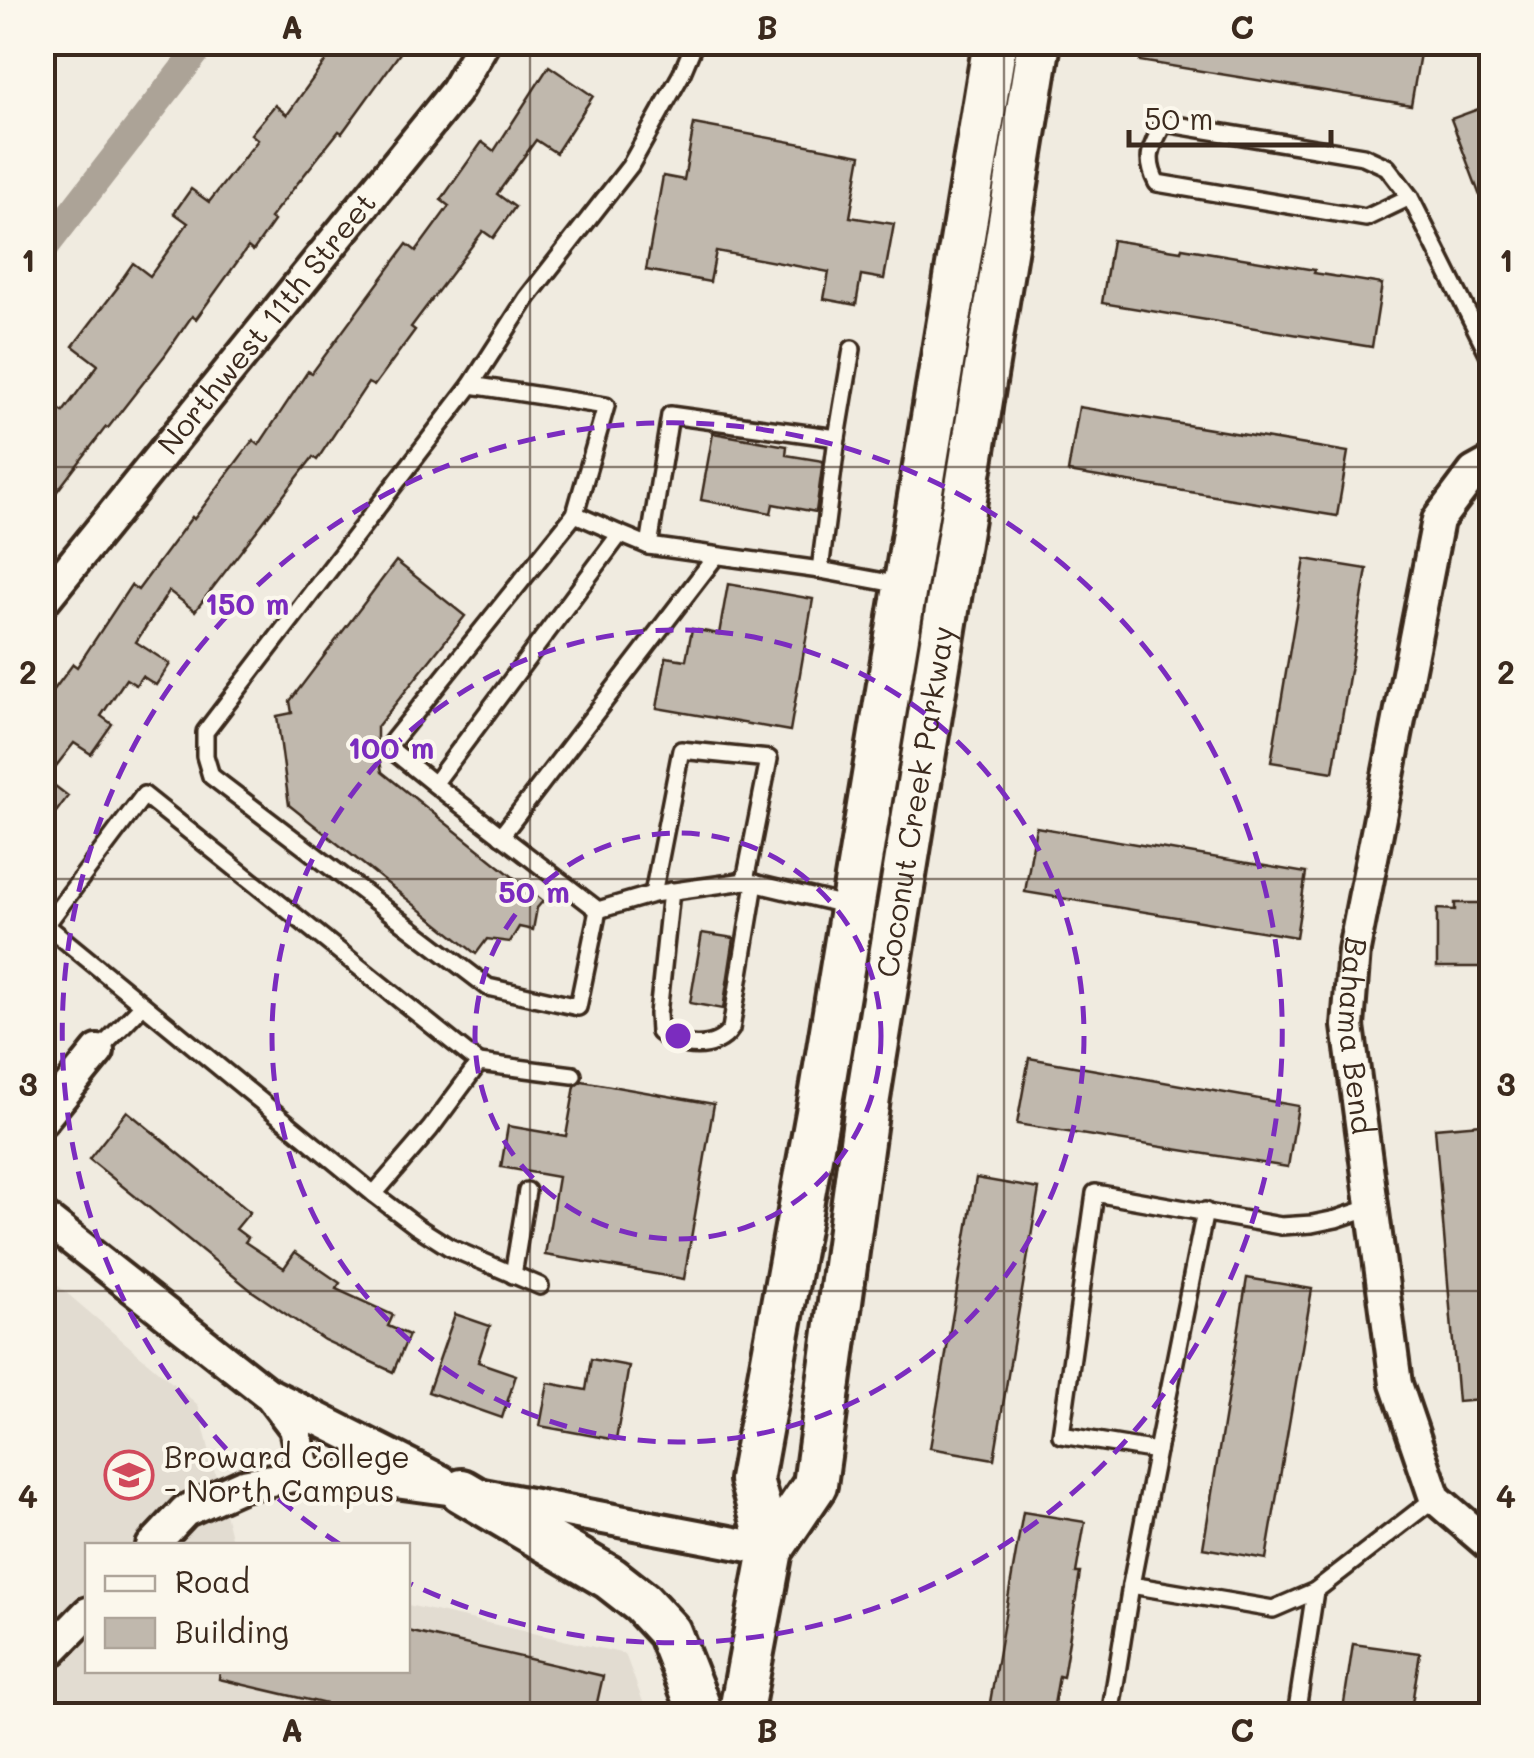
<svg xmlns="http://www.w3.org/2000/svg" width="1534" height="1758" viewBox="0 0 1534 1758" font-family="Mali,sans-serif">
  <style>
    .built { fill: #e2dcd1 }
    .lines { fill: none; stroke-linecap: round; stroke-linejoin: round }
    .canal { stroke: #aca397; stroke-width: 28 }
    .building { fill: #c0b8ad; stroke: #3b2a1e; stroke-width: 2.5 }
    .lane-casing { stroke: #3b2a1e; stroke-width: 22 }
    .street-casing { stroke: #3b2a1e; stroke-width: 38 }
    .secondary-casing { stroke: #3b2a1e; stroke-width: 50 }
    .lane { stroke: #fbf7ec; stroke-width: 15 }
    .street { stroke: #fbf7ec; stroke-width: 30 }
    .secondary { stroke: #fbf7ec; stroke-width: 42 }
    .grid { fill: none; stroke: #3b2a1e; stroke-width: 2.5; stroke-opacity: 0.55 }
    .ring { fill: none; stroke: #7b2cbf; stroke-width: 5; stroke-dasharray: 18 12 }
    .labels { text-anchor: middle; stroke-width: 8; stroke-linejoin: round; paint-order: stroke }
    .street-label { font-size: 30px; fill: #3b2a1e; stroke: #fbf7ec }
    .poi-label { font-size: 30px; fill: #3b2a1e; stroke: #fbf7ec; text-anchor: start }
    .centre { fill: #7b2cbf; stroke: #fbf7ec; stroke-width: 5 }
    .ring-label { font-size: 30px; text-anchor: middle; font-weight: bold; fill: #7b2cbf; stroke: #fbf7ec; stroke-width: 8; stroke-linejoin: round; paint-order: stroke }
    .neatline { fill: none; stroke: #3b2a1e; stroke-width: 4 }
    .grid-label { font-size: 32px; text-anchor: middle; font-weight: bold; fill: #3b2a1e }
  </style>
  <rect width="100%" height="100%" fill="#f0ebe0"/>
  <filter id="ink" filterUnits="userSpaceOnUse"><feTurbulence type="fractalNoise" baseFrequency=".01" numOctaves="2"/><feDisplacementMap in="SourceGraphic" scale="20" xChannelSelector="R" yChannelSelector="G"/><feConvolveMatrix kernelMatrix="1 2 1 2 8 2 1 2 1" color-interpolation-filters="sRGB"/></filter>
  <g filter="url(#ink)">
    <path class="built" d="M42,1272L198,1405L233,1545L88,1546V1670H408V1605L625,1654L648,1715H43Z"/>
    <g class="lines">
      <path class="canal" d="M42,251L204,42"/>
    </g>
    <g class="building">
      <path d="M339,42H408L342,133L339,131L270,218L274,221L253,251L248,247L196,319L192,316L165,355L108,428L106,427L42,511V397L63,412L98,365L73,346L118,287L117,286L133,263L150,276L188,223L174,213L191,189L209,202L258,140L251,134L275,105L287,115Z"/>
      <path d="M1144,42H1422L1411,105L1140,61Z"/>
      <path d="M549,66L593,96L556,153L536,140L497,194L515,207L493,238L483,231L411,327L415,330L374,386L368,383L317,460L313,457L195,611L169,591L136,642L170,664L156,685L142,676L136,685L126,679L101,716L112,724L91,754L74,743L46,779L68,796L42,831V706L73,664L77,667L131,585L138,590L192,517L194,519L253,440L259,445L308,371L312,373L407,244L416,251L449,206L441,200L482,142L494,151Z"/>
      <path d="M1492,104V220H1489L1451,119Z"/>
      <path d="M694,124L861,155L850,217L894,224L884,279L861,275L856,305L824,299L829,272L716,251L710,282L646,270L663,176L684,180Z"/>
      <path d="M1112,240L1181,251L1182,248L1315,270L1314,273L1382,284L1372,347L1102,303Z"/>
      <path d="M1079,407L1348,452L1337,516L1068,472Z"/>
      <path d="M713,433L787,446L786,455L823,461L816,512L773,504L771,513L701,500Z"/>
      <path d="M1305,559L1367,569L1333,772L1271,762Z"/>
      <path d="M396,561L465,616L377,727V746L382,772L543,901L537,908L533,930L519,927L510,942L487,939L476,954L289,805L277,716L292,713L290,701Z"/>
      <path d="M728,584L813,599L790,731L657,708L666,657L686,660L692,629L719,634Z"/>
      <path d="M1036,827L1306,873L1296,937L1025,892Z"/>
      <path d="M1455,903H1492V967H1437V909L1455,910Z"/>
      <path d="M702,933L734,938L723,1009L690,1003Z"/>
      <path d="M1029,1058L1298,1106L1288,1167L1017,1124Z"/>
      <path d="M582,1081L714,1104L684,1279L545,1255L558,1177L501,1167L508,1126L566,1136L575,1086Z"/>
      <path d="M127,1111L250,1212L236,1229L248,1238L245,1242L284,1268L295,1252L340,1283L336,1289L393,1315L388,1326L409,1335L393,1372L324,1340L252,1291L89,1159Z"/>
      <path d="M1492,1123V1399L1458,1402L1435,1128Z"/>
      <path d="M976,1178L1039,1189L994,1459L930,1448Z"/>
      <path d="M1247,1278L1312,1289L1266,1559L1203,1548Z"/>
      <path d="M455,1314L490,1326L478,1362L516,1375L502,1418L428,1392Z"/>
      <path d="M591,1359L629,1366L616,1440L540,1426L548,1383L586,1390Z"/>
      <path d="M1023,1512L1085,1522L1076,1573H1080L1063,1677L1059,1676L1052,1716L988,1714Z"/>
      <path d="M408,1631L603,1676L594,1716H377L219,1679L220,1670H408Z"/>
      <path d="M1353,1644L1420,1653L1410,1716H1342Z"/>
    </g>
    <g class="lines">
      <g class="lane-casing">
        <g id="lane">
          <path d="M1410,197L1366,218L1157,183C1144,158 1151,147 1164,123L1363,156L1387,167L1410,197L1492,361"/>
          <path d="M471,385L527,298L630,166L681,75L695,42"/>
          <path d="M837,438L852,349"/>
          <path d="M575,514L606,406L471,385L205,732V756L211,776L488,987L578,1007L598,910"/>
          <path d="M620,534L649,546L820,570L901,585"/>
          <path d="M649,546L670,415L837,438L820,570"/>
          <path d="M434,784L388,747L575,514L620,534L434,784L598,910L653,894L745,881L849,906"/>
          <path d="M144,795L479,1063L430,1129L374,1194L46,925Z"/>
          <path d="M501,836L716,556"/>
          <path d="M671,891L658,1014L659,1032C679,1049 716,1052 731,1029L755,883"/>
          <path d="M653,894L681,750L769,759L745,881"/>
          <path d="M98,1051L143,1005"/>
          <path d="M479,1063L573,1075"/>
          <path d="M374,1194L416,1226L449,1247L540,1286"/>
          <path d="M1205,1211L1157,1451L1061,1435L1095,1193L1281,1226L1312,1224L1336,1219L1372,1207"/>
          <path d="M513,1275L527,1191"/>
          <path d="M1157,1451L1131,1585L1273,1609L1315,1591L1435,1498"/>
          <path d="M1110,1716L1131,1585"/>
          <path d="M1296,1716L1315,1591"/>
        </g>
      </g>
      <g class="street-casing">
        <g id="street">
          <path id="s1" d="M1492,462L1474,472L1438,520L1354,950L1348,1026L1396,1384L1435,1498L1492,1547"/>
          <path id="s2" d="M42,602L455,92L484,42"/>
          <path d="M42,1120L98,1051"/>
          <path d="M42,1216L267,1393L441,1481"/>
          <path d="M273,1399L295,1428L305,1474"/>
          <path d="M152,1546L185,1511L243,1485L305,1474L380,1480L462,1491L771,1550"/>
          <path d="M42,1660L88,1613"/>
        </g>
      </g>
      <g class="secondary-casing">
        <g id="secondary">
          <path d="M462,1491L610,1578L642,1603L669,1632L702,1716"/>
          <path d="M771,1550L751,1480L822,1091L995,42"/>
          <path id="s3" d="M740,1716L771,1550L815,1485L868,1098L1039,42"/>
        </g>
      </g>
      <use href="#lane" class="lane"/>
      <use href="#street" class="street"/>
      <use href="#secondary" class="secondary"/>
    </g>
  </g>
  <path class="grid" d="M530,42V1716M1004,42V1716M42,467H1492M42,879H1492M42,1291H1492"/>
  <g class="ring">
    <circle cx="678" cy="1036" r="203"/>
    <circle cx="678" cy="1036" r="406"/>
    <path d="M341 1545A610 610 0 1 1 411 1584"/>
  </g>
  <defs>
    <g id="university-ring" transform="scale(2.5)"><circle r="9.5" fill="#fbf7ec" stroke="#d1495b" stroke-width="1.5"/><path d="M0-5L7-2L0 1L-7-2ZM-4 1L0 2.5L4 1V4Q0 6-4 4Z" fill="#d1495b"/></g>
  </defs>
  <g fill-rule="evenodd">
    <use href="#university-ring" x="129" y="1475"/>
  </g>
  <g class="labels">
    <g class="street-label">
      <text dy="10" stroke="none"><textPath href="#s2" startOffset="358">Northwest 11th Street</textPath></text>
      <text dy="10" stroke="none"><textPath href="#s3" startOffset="938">Coconut Creek Parkway</textPath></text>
      <text dy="10" stroke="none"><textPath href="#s1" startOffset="605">Bahama Bend</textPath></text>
    </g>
    <g class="poi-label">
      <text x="164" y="1468">Broward College<tspan x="164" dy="34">- North Campus</tspan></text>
    </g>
  </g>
  <circle cx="678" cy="1036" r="15" class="centre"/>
  <g class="ring-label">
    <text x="247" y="615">150 m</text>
    <text x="391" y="759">100 m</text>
    <text x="534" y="903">50 m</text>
  </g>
  <rect width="1534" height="1758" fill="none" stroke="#fbf7ec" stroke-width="110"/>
  <rect x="85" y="1543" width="325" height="130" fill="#fbf7ec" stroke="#aea59a" stroke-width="2.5"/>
  <rect x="105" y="1576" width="50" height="15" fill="#fbf7ec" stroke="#aea59a" stroke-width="2.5"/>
  <text x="175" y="1593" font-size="30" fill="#3b2a1e">Road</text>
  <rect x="105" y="1618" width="50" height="30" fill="#c0b8ad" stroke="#aea59a" stroke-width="2.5"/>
  <text x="175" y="1643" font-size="30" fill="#3b2a1e">Building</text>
  <path d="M1129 130v15h202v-15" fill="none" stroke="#3b2a1e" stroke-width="5"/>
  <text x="1144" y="130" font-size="30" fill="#3b2a1e" stroke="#fbf7ec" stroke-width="8" paint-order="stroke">50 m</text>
  <rect x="55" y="55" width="1424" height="1648" class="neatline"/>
  <g class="grid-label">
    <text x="292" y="39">A</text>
    <text x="767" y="39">B</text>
    <text x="1242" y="39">C</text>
    <text x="28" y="272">1</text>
    <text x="1506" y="272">1</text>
    <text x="28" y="684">2</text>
    <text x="1506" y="684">2</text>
    <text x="28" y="1096">3</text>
    <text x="1506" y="1096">3</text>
    <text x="28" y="1508">4</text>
    <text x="1506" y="1508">4</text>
    <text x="292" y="1742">A</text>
    <text x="767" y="1742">B</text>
    <text x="1242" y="1742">C</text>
  </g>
</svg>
